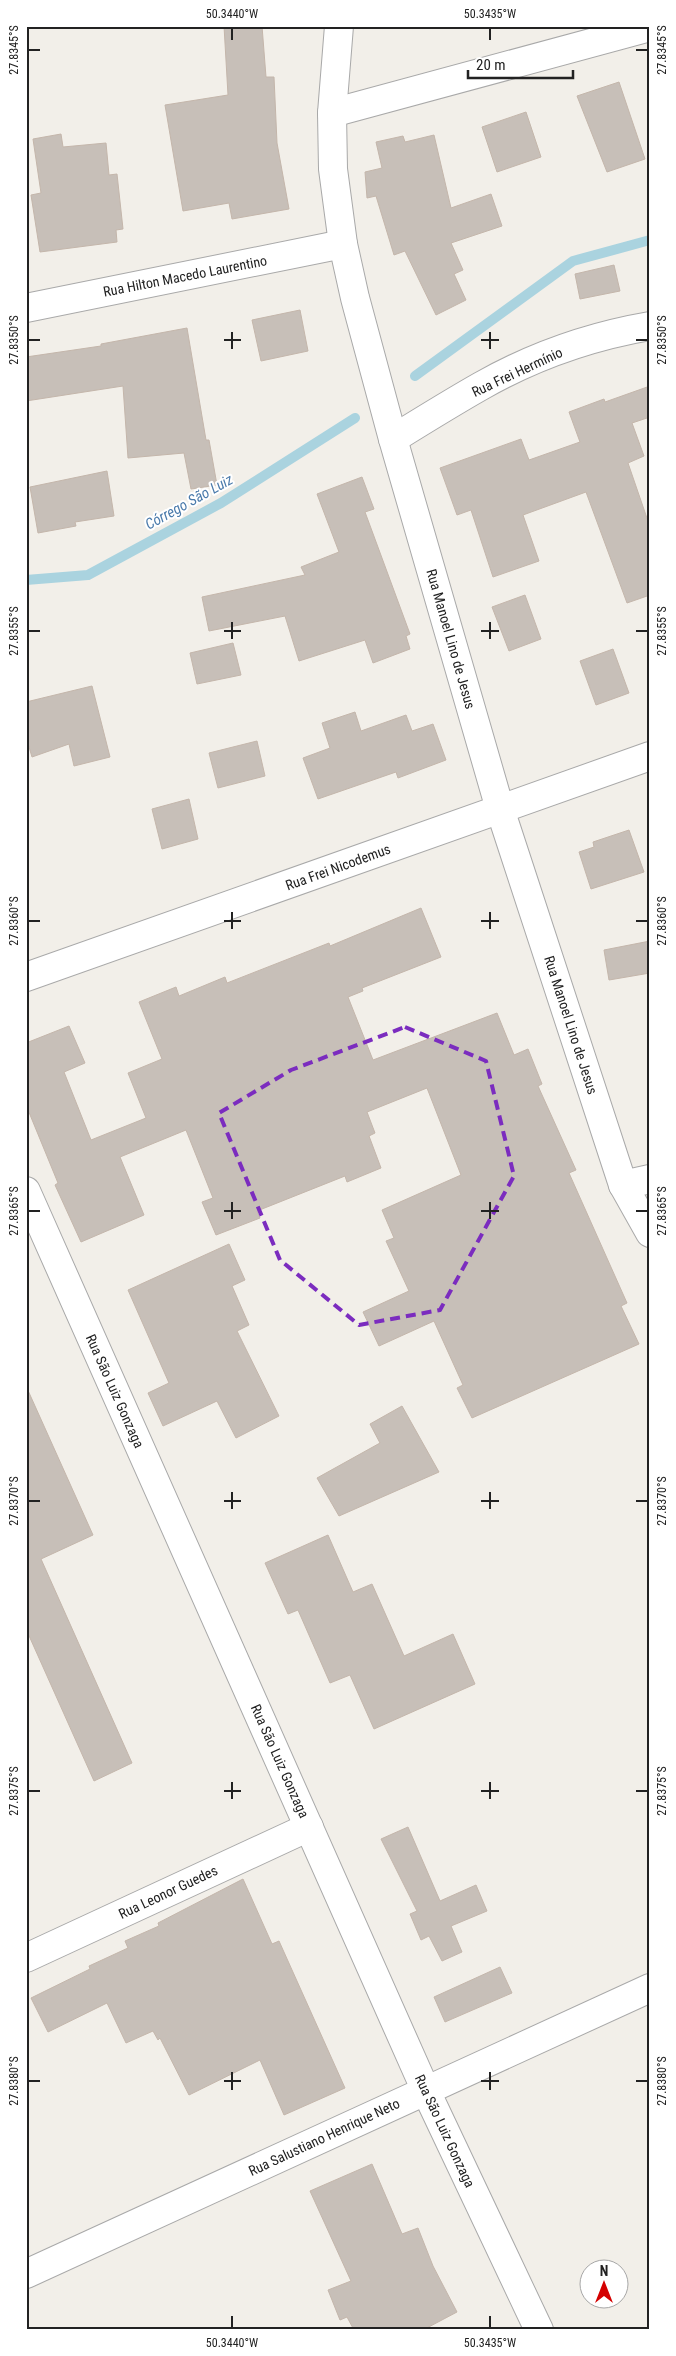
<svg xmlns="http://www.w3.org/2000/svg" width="676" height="2356" viewBox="0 0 676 2356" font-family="'Roboto Condensed',sans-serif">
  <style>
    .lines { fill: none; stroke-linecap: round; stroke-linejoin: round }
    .stream { stroke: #aad3df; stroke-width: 10 }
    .building { fill: #c7bfb8; stroke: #c4b6ab }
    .street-casing { stroke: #a9a9a9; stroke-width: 30 }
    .street { stroke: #fff; stroke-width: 28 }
    .marked { fill: none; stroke: #7b2cbf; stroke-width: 4; stroke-dasharray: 10 6; stroke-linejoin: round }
    .ticks { fill: none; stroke: #222; stroke-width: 2 }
    .labels { text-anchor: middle; stroke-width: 4; stroke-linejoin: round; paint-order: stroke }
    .street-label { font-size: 14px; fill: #222; stroke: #fff }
    .water-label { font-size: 15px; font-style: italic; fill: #4a7aab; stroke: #fff }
    .neatline { fill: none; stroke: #222; stroke-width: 2 }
    .ticks-label { font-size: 12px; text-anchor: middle; fill: #222 }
  </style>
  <rect width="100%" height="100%" fill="#f2efe9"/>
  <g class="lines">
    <g class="stream">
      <path d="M415,376L573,261L650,240"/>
      <path d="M26,580L88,575L221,503L355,418"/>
    </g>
  </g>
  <g class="building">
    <path d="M224,26H262L266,77H274L277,143L289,209L232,219L229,203L183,211L165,105L228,95Z"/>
    <path d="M619,82L645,159L607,172L577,96Z"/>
    <path d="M526,112L541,157L497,172L482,127Z"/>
    <path d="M61,134L63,147L106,143L109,175L117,174L123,229L116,230L117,242L40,252L31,195L41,193L33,139Z"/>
    <path d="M434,135L451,208L491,194L502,226L451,243L463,270L454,274L466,300L436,315L405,251L394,255L376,196L367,198L365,172L382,168L376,142L403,136L405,142Z"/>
    <path d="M614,265L620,291L580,299L575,274Z"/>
    <path d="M300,310L308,351L261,361L252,320Z"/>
    <path d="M187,328L206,440H209L217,485L191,489L184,453L128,458L123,386L26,401V357L101,346V344Z"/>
    <path d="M650,386V417L632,423L644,456L628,463L650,527V595L627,603L586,492L523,515L539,561L493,577L471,510L457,515L440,468L521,439L529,460L580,442L569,412L604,399L605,402Z"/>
    <path d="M107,471L114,516L75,522L76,526L38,533L30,487Z"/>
    <path d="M362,477L374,509L365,512L410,634L406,636L410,649L373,663L365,640L299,661L285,616L209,631L202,597L305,575L301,567L339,552L317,494Z"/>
    <path d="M525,595L541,639L509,651L492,607Z"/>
    <path d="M233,643L241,675L197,684L190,653Z"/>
    <path d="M613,649L629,693L596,705L580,661Z"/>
    <path d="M92,686L110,757L74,766L69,744L32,757L26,737V702Z"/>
    <path d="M355,712L361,731L406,715L412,731L433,724L446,760L398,778L396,772L318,799L303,758L330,748L322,723Z"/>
    <path d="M257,741L265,776L218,788L209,753Z"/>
    <path d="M189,799L198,839L162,849L152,809Z"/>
    <path d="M629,830L644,872L591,889L579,852L594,847L593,842Z"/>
    <path d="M421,908L441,957L362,988L363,991L348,997L373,1060L497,1013L514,1055L528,1049L542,1084L538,1086L576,1170L569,1173L627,1303L621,1306L639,1344L472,1418L457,1388L463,1385L434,1321L379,1346L363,1312L409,1291L386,1241L394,1238L382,1210L461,1175L427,1088L367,1112L375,1133L369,1136L381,1168L347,1182L345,1176L257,1211L260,1218L216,1235L202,1202L213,1198L186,1130L120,1157L144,1215L81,1242L55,1185L58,1183L26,1105V1043L69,1026L85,1063L64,1072L91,1140L146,1118L128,1073L162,1059L139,1002L176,987L179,996L225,977L227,983L329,943L330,946Z"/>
    <path d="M650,941V973L609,980L604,950Z"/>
    <path d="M229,1244L245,1280L232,1286L249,1325L237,1331L279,1416L236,1438L217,1401L163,1426L148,1393L169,1383L128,1290Z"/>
    <path d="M26,1386L93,1535L41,1559L132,1763L94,1781L26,1629Z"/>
    <path d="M402,1406L439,1472L339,1516L317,1478L380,1443L370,1424Z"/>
    <path d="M328,1535L353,1592L372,1584L404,1656L453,1634L475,1684L374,1729L350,1675L330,1683L298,1610L288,1614L265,1563Z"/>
    <path d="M408,1827L440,1901L476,1885L487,1911L451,1926L462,1952L442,1961L429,1936L421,1940L410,1914L417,1911L381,1839Z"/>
    <path d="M243,1879L272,1944L279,1941L345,2088L284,2115L260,2060L189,2095L160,2038L158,2040L153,2031L126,2043L107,2003L48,2032L31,1998L90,1969L89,1966L128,1948L125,1941L159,1926L158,1923Z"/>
    <path d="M500,1967L512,1993L445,2022L434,1997Z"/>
    <path d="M372,2164L402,2234L418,2228L433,2266L457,2312L423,2330H354L347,2317L340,2320L328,2290L351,2281L310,2191Z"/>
  </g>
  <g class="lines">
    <g class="street-casing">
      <g id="street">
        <path d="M339,26L332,113L333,169L343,244L355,298L393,439L500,809L623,1185L650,1233"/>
        <path d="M332,113L650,27"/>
        <path d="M26,308L343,244"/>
        <path d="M393,439C422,421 451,403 481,386C532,357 592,336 650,326"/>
        <path d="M26,977L650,756"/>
        <path d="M623,1185L650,1179"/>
        <path d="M26,1191L426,2091L539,2330"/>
        <path d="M26,1958L309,1827"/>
        <path d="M26,2274L650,1988"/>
      </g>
    </g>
    <use href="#street" class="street"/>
  </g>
  <path class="marked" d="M405,1027L486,1061L514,1176L440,1310L359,1325L280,1260L219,1113L291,1070Z"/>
  <path class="ticks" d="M232,28V40M490,28V40M28,50H40M636,50H648M232,332V349M490,332V349M28,340H40M224,340H241M481,340H499M636,340H648M232,622V639M490,622V639M28,631H40M224,631H241M481,631H499M636,631H648M232,912V929M490,912V929M28,921H40M224,921H241M481,921H499M636,921H648M232,1202V1219M490,1202V1219M28,1211H40M224,1211H241M481,1211H499M636,1211H648M232,1492V1509M490,1492V1509M28,1501H40M224,1501H241M481,1501H499M636,1501H648M232,1782V1799M490,1782V1799M28,1791H40M224,1791H241M481,1791H499M636,1791H648M232,2072V2090M490,2072V2090M28,2081H40M224,2081H241M481,2081H499M636,2081H648M232,2316V2328M490,2316V2328"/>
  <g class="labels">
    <g class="street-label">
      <text transform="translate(185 276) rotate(-11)" y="5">Rua Hilton Macedo Laurentino</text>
      <text transform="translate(517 372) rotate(-25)" y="5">Rua Frei Hermínio</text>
      <text transform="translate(451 639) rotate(74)" y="5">Rua Manoel Lino de Jesus</text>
      <text transform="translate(338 867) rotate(-20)" y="5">Rua Frei Nicodemus</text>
      <text transform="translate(571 1025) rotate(72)" y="5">Rua Manoel Lino de Jesus</text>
      <text transform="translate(115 1391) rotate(66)" y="5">Rua São Luiz Gonzaga</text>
      <text transform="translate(280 1761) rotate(66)" y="5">Rua São Luiz Gonzaga</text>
      <text transform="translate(168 1892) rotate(-25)" y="5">Rua Leonor Guedes</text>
      <text transform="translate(445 2131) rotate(65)" y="5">Rua São Luiz Gonzaga</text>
      <text transform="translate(324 2137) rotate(-25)" y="5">Rua Salustiano Henrique Neto</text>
    </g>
    <g class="water-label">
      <text transform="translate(189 502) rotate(-29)" y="5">Córrego São Luiz</text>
    </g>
  </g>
  <rect width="676" height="2356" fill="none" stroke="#ffffff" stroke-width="55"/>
  <g transform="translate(604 2284)"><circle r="24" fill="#ffffff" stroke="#a7a7a7"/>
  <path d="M0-4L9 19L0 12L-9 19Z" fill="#d40000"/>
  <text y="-8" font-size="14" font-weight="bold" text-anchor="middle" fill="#222222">N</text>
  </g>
  <path d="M468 70v8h105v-8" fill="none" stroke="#222222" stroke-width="2.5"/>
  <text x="476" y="70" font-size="15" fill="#222222" stroke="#ffffff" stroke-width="4" paint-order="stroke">20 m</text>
  <rect x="28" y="28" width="620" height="2300" class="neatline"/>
  <g class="ticks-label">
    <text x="232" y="18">50.3440°W</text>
    <text x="490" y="18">50.3435°W</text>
    <text transform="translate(14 50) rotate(-90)" y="4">27.8345°S</text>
    <text transform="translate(662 50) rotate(-90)" y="4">27.8345°S</text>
    <text transform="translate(14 340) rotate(-90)" y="4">27.8350°S</text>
    <text transform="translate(662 340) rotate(-90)" y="4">27.8350°S</text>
    <text transform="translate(14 631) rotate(-90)" y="4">27.8355°S</text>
    <text transform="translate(662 631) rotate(-90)" y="4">27.8355°S</text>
    <text transform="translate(14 921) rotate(-90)" y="4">27.8360°S</text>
    <text transform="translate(662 921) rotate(-90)" y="4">27.8360°S</text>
    <text transform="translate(14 1211) rotate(-90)" y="4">27.8365°S</text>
    <text transform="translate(662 1211) rotate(-90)" y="4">27.8365°S</text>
    <text transform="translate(14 1501) rotate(-90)" y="4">27.8370°S</text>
    <text transform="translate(662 1501) rotate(-90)" y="4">27.8370°S</text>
    <text transform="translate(14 1791) rotate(-90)" y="4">27.8375°S</text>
    <text transform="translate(662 1791) rotate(-90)" y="4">27.8375°S</text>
    <text transform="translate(14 2081) rotate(-90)" y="4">27.8380°S</text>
    <text transform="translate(662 2081) rotate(-90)" y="4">27.8380°S</text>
    <text x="232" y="2347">50.3440°W</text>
    <text x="490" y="2347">50.3435°W</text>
  </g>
</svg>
